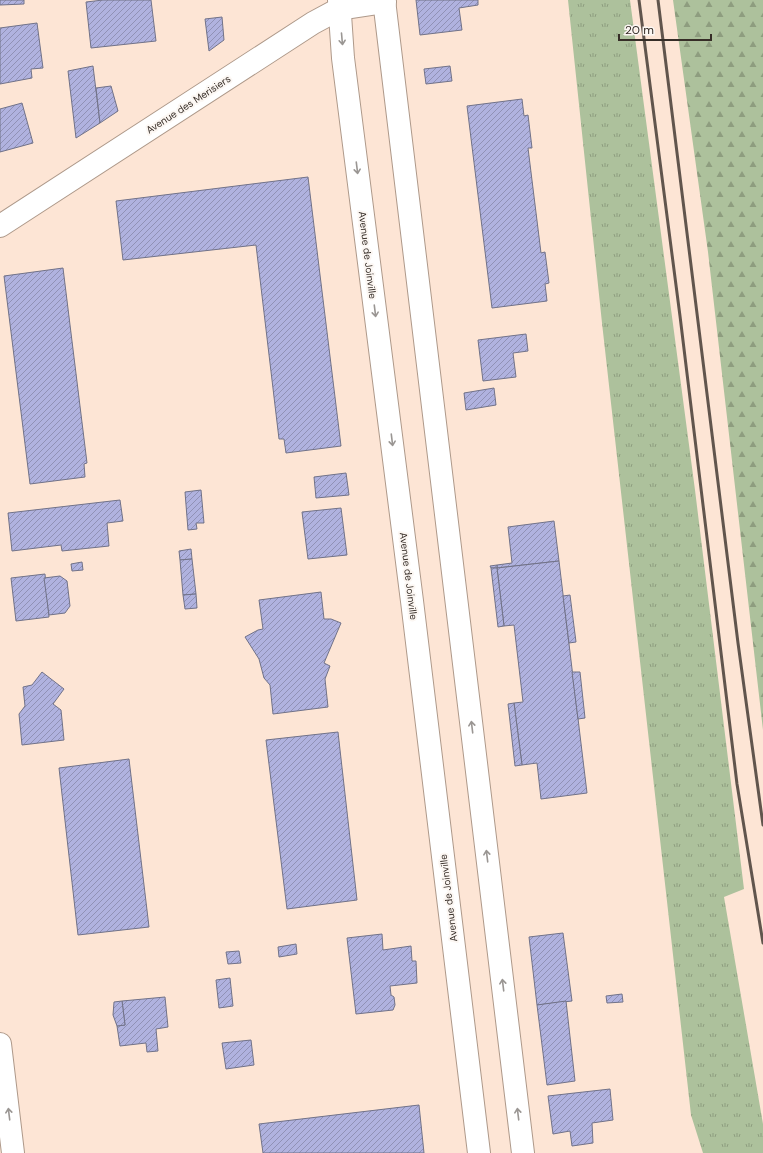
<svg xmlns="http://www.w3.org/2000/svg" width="763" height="1153" viewBox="0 0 763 1153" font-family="'DM Sans',sans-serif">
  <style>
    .grass { fill: url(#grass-tufts) }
    .forest { fill: url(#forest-firs) }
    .building { fill: url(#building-hatch); stroke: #717288 }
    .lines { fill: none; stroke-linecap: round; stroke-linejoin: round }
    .street-casing { stroke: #ae998a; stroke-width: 24 }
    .primary-casing { stroke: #ae998a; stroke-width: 24 }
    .street { stroke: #fff; stroke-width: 22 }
    .primary { stroke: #fff; stroke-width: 22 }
    .rail { stroke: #61554d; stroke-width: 3 }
    .oneway { stroke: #9a9693 }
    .labels { text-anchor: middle; stroke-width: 4; stroke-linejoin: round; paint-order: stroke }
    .street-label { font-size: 10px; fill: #362d27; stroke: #fcf7f3 }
  </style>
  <defs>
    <pattern id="grass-tufts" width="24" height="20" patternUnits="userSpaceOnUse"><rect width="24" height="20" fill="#adc19c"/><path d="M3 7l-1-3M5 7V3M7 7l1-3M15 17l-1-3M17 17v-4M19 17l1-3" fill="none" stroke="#8e9d7f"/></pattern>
    <pattern id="forest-firs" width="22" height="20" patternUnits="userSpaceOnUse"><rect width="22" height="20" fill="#adc19c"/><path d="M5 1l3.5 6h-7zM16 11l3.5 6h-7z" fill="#8e9d7f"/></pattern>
    <pattern id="building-hatch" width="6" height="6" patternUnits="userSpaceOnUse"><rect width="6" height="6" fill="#b0b2df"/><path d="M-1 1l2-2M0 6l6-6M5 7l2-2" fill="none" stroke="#9091b5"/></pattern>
  </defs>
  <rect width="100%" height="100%" fill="#fde5d5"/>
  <path class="grass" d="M568,0H630L695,490L744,889L724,897L763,1124V1153H703L691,1115L602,323Z"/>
  <path class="forest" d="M673,0H763V730L708,252Z"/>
  <g class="building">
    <path d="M0,0H24V4L0,5Z"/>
    <path d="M103,0H151L156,41L91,48L86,2Z"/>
    <path d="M416,0H478V5L459,8L462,30L420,35Z"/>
    <path d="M222,17L224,40L209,51L205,19Z"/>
    <path d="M37,23L43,68L31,69L32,78L0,84V28Z"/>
    <path d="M93,66L100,123L76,138L68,71Z"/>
    <path d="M450,66L452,81L426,84L424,69Z"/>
    <path d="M111,86L118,111L100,123L96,88Z"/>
    <path d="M522,99L524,116L528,115L532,148H528L541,253L545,252L549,283L545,284L547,301L492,308L467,106Z"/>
    <path d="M22,103L33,143L0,152V109Z"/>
    <path d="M308,177L341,446L286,453L284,439H279L256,245L123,260L116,201Z"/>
    <path d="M63,268L87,463L84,464L85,477L30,484L4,276Z"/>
    <path d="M526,334L528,351L513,353L516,377L483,381L478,340Z"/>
    <path d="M494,388L496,405L466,410L464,393Z"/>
    <path d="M346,473L349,495L316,498L314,477Z"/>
    <path d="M201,490L204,523H196L197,529L188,530L185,492Z"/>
    <path d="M120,500L123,521L107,523L109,546L62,551L61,545L12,551L8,513Z"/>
    <path d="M341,508L347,555L308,559L302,512Z"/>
    <path d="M554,521L559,561L497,568V565L512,563L508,527Z"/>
    <path d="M191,549L192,559L180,560L179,551Z"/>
    <path d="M192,559L196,594L183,595L180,560Z"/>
    <path d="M559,561L587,793L541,799L537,763L522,765L514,703L523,702L514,625L504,626L497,568Z"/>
    <path d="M82,562L83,570L72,571L71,564Z"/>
    <path d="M497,565V568H491L490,566Z"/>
    <path d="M491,568H497L504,626L498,627Z"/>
    <path d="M45,574L49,617L16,621L11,578Z"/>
    <path d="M60,576L67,581L70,606L65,613L49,615L44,578Z"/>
    <path d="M321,592L324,619H331L341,623L324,663L330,666L325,679L328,707L273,714L270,685L264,678L259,659L245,637L258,630L263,629L259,600Z"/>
    <path d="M196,594L197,608L185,609L183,595Z"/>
    <path d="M570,595L576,642L569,643L563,596Z"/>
    <path d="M42,672L64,689L53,704L61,710L64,740L22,745L19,714L25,706L23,687L32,685Z"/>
    <path d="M572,672H580L585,718L578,719Z"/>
    <path d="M514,703L522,765L515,766L508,704Z"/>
    <path d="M338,732L357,900L287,909L266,740Z"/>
    <path d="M129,759L149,927L78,935L59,768Z"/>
    <path d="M563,933L572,1001L537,1005L529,937Z"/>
    <path d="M382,934L383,950L411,946L412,961H416L417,983L390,986L391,995L394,997L395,1005L393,1010L356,1014L347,938Z"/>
    <path d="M296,944L297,954L279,957L278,947Z"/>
    <path d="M239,951L241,963L228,964L226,952Z"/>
    <path d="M230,978L233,1006L219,1008L216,980Z"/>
    <path d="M622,994L623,1002L607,1003L606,996Z"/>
    <path d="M165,997L168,1027L156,1029L158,1051L147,1052L146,1043L120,1046L117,1026L125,1025L122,1001Z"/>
    <path d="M122,1001L125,1025L117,1026L113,1015L114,1002Z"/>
    <path d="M566,1001L575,1081L547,1085L537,1005Z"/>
    <path d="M251,1040L254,1065L226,1069L222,1043Z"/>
    <path d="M610,1089L613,1120L592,1123L593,1143L572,1146L570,1131L553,1134L548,1096Z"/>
    <path d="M419,1105L424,1153H263L259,1124Z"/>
  </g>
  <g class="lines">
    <g class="street-casing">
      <g id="street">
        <path d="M0,226L313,23L339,9L385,2"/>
        <path d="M0,1044L13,1153"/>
      </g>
    </g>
    <g class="primary-casing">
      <g id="primary">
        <path d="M339,0L343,58L412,601L479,1153"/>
        <path d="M384,0L523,1153"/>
      </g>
    </g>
    <use href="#street" class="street"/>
    <use href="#primary" class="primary"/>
    <g class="rail">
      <path d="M639,0L680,316L737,784L763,943"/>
      <path d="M658,0L738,643L763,825"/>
    </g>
  </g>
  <defs><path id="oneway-shaft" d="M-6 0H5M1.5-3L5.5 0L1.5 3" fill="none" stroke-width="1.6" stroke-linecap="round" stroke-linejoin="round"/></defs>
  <g class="oneway">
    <use href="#oneway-shaft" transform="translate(342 39) rotate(85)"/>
    <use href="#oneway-shaft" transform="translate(357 168) rotate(83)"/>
    <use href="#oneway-shaft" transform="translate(375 311) rotate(83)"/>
    <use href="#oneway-shaft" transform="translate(392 440) rotate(83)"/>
    <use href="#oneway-shaft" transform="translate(472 727) rotate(-97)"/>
    <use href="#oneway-shaft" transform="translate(487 856) rotate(-97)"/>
    <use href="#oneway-shaft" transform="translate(503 985) rotate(-97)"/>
    <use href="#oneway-shaft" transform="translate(9 1114) rotate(-97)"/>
    <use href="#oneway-shaft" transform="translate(518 1114) rotate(-97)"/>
  </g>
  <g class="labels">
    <g class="street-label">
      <text transform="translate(188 104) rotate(-33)" y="4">Avenue des Merisiers</text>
      <text transform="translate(368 255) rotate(83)" y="4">Avenue de Joinville</text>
      <text transform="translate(409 576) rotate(83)" y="4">Avenue de Joinville</text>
      <text transform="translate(448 898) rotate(-97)" y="4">Avenue de Joinville</text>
    </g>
  </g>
  <path d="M619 34v6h92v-6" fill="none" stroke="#362d27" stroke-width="2"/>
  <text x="625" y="34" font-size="12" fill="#362d27" stroke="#fcf7f3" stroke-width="3" paint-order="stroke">20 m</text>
</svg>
